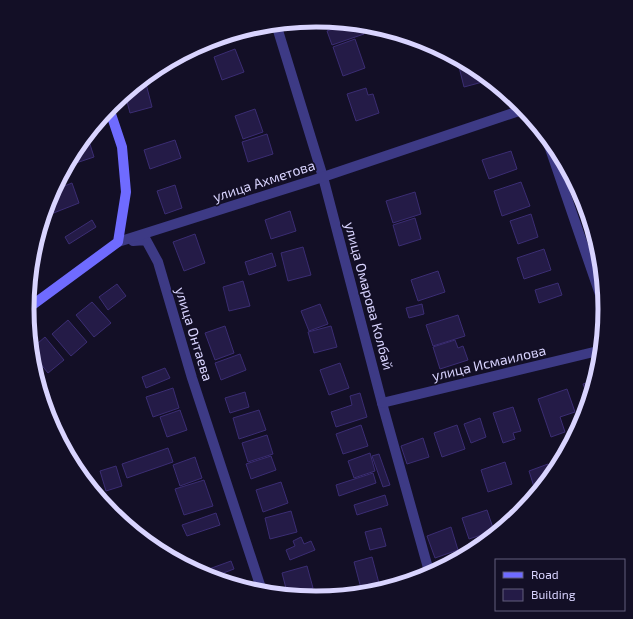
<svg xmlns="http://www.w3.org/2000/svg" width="633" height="619" viewBox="0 0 633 619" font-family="'Exo 2',sans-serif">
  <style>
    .building { fill: #241b47; stroke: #3b2d73 }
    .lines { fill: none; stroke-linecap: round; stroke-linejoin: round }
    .street { stroke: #3d3a85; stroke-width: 10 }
    .secondary { stroke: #6f6bff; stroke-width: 10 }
    .labels { text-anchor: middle; stroke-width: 3.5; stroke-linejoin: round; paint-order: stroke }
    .street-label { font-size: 14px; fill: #d9d4ff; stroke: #130f26 }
    .rim { fill: none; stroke: #d9d4ff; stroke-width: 5 }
  </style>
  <rect width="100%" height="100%" fill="#130f26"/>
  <g class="building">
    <path d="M348,23L361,24L364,34L332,45L327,31Z"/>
    <path d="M355,39L365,68L343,76L333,47Z"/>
    <path d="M235,49L244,72L222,80L214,57Z"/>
    <path d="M468,64L478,69L490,80L464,87L459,67Z"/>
    <path d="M145,80L152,107L130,113L125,94L141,81Z"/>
    <path d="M366,88L368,95L373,94L379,113L356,121L347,94Z"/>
    <path d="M255,109L263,132L243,139L235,116Z"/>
    <path d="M267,134L273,154L248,162L242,142Z"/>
    <path d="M88,138L94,157L67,166L76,148L83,140Z"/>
    <path d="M175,140L181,158L150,169L144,150Z"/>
    <path d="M511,151L517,169L489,179L482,160Z"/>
    <path d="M521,182L530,206L502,216L494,191Z"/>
    <path d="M72,183L79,203L51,214L47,205L54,190Z"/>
    <path d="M175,185L182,208L165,214L157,191Z"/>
    <path d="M415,192L421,214L393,223L386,201Z"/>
    <path d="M290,211L296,231L271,239L265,220Z"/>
    <path d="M531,214L538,237L518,244L510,221Z"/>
    <path d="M415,218L421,239L399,246L393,225Z"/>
    <path d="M92,220L96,227L69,244L65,237Z"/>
    <path d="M195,234L205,263L184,271L173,242Z"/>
    <path d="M303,247L311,275L288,281L281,253Z"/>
    <path d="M544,249L551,270L524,279L517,258Z"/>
    <path d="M272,253L276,266L249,275L245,262Z"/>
    <path d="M438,271L445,292L418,301L411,280Z"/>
    <path d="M243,281L250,306L229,311L223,287Z"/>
    <path d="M558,283L562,295L539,303L535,290Z"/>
    <path d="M117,284L126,296L108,310L99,297Z"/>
    <path d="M92,302L111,323L94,337L76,315Z"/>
    <path d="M320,304L328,324L309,331L301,311Z"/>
    <path d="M422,304L424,314L409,318L406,308Z"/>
    <path d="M458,315L465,336L433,346L426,325Z"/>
    <path d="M68,320L87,342L71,356L52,334Z"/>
    <path d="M225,326L234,353L215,360L205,333Z"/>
    <path d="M331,326L337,347L314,353L308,332Z"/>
    <path d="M45,337L64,360L48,373L31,352V349Z"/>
    <path d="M455,340L458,348L463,346L468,360L440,369L433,347Z"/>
    <path d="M240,354L246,370L221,380L215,363Z"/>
    <path d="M32,358L44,374L37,379L33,366Z"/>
    <path d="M340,363L349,388L329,395L320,370Z"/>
    <path d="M165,368L170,378L146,388L142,377Z"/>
    <path d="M596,380L590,402L583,384Z"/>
    <path d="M173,388L179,408L153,417L146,397Z"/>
    <path d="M567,389L575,412L560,417L565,432L551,437L538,399Z"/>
    <path d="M245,392L249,407L230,413L225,398Z"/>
    <path d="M360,393L367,417L336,427L331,412L352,405L350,396Z"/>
    <path d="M513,407L521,431L513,433L515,439L503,443L493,413Z"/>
    <path d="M180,410L187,430L167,437L160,417Z"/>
    <path d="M259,410L266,430L239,439L233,418Z"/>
    <path d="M480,418L486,437L471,443L464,424Z"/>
    <path d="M361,425L368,446L343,454L336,434Z"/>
    <path d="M457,425L465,449L442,457L434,433Z"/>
    <path d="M267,435L273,454L248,462L242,443Z"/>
    <path d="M423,438L429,457L407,464L401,446Z"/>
    <path d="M168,448L173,462L127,478L122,464Z"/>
    <path d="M370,453L375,471L354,478L348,461Z"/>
    <path d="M379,454L390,485L383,487L372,456Z"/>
    <path d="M271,456L276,470L251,479L246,464Z"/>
    <path d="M195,457L202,478L180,486L173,465Z"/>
    <path d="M505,462L512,484L488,492L481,470Z"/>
    <path d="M548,464L552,476L543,488L535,490L529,471Z"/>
    <path d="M116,466L122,486L106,491L100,471Z"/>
    <path d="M373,473L376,483L339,496L336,485Z"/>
    <path d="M204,480L213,506L184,515L175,489Z"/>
    <path d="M281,482L288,503L263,512L256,490Z"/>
    <path d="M385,495L388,505L357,515L354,505Z"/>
    <path d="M487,510L494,531L469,539L462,518Z"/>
    <path d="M291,511L297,532L270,539L265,518Z"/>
    <path d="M216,513L220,525L187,536L182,525Z"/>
    <path d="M451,527L458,550L435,558L427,536Z"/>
    <path d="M381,528L386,546L370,550L365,532Z"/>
    <path d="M301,537L304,544L311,541L315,550L290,560L286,550L295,546L293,541Z"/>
    <path d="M372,557L380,587L362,592L354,562Z"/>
    <path d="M231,561L234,569L210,578L198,573Z"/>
    <path d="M307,566L313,588L306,590L308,598L288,596L282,573Z"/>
    <path d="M238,580L240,587L226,583Z"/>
  </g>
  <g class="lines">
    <g class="street">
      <path d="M276,24L323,177L382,403L430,575"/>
      <path d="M545,134L606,312"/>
      <path d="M133,241L146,240L158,262L192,378L263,594"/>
      <path d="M118,242L323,177L525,109"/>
      <path d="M382,403L602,350"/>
    </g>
    <path class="secondary" d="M27,309L118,242L126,192L122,147L109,108"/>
  </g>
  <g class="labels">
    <g class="street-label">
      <text transform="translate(264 181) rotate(-18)" y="5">улица Ахметова</text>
      <text transform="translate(369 296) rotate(75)" y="5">улица Омарова Колбай</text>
      <text transform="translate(194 334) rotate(73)" y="5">улица Онтаева</text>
      <text transform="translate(489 363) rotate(-13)" y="5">улица Исмаилова</text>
    </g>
  </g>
  <path d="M0 0H633V619H0ZM34 309a282 282 0 1 1 564 0a282 282 0 1 1-564 0Z" fill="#130f26" fill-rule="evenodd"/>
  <path class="rim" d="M34 309a282 282 0 1 1 564 0a282 282 0 1 1-564 0Z"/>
  <rect x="495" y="559" width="130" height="52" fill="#130f26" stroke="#625e7d"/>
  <rect x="503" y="572" width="20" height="6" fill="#6f6bff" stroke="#625e7d"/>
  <text x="531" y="579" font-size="12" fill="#d9d4ff">Road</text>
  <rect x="503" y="589" width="20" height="12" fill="#241b47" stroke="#625e7d"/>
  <text x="531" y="599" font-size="12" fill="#d9d4ff">Building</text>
</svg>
